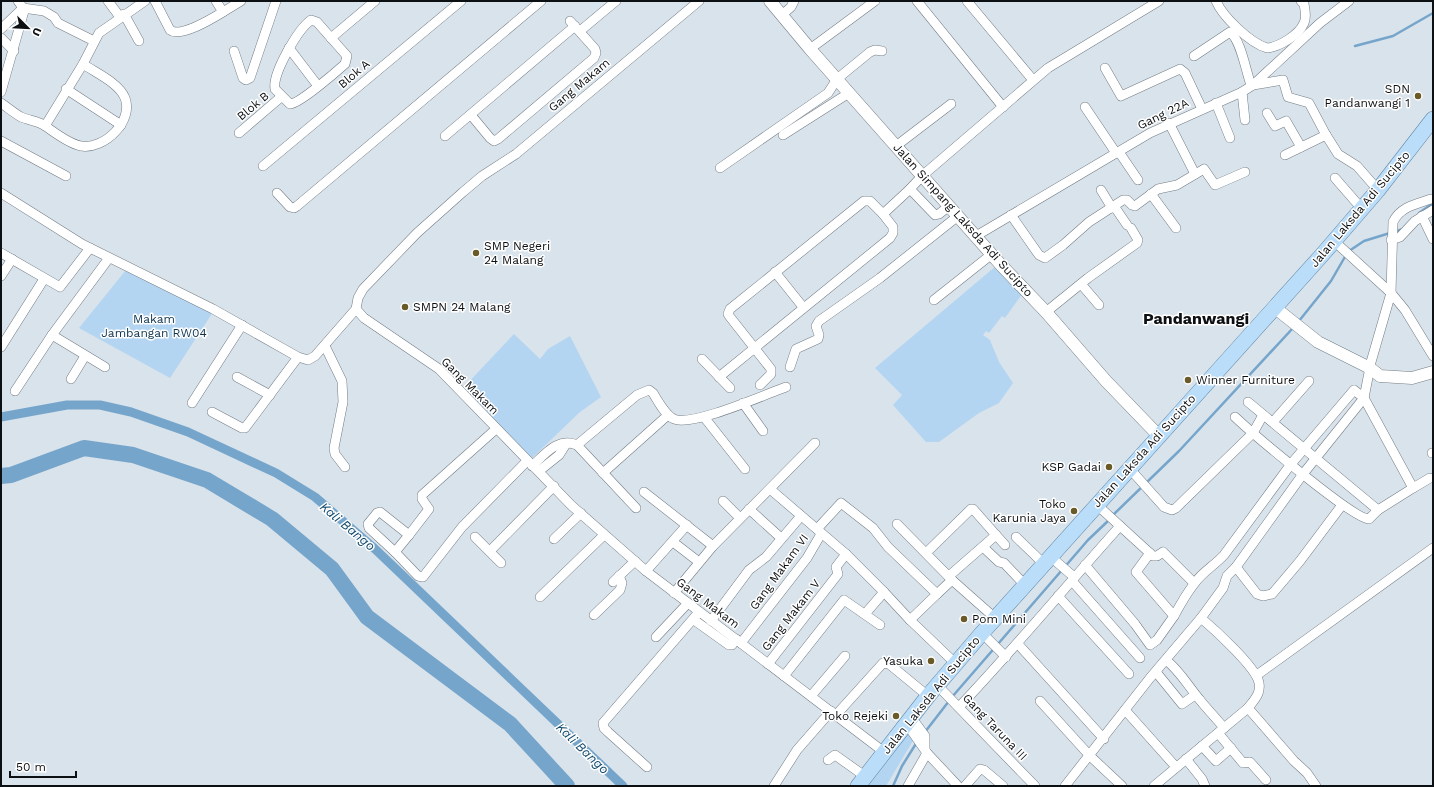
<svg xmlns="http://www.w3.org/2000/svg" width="1434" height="787" viewBox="0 0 1434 787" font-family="'Work Sans',sans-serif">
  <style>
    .green { fill: #b4d5f1 }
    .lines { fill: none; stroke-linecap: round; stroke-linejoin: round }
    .stream { stroke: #76a5cb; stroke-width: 2.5 }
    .canal { stroke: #76a5cb; stroke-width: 9 }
    .river { stroke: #76a5cb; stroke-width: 16 }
    .minor-casing { stroke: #747d85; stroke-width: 10 }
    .tertiary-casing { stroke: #747d85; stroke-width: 13 }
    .primary-casing { stroke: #6087a6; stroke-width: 16 }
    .minor { stroke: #fff; stroke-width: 9 }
    .tertiary { stroke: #fff; stroke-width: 12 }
    .primary { stroke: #baddf9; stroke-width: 15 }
    .poi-dot { fill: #695a27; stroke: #fff; stroke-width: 1.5 }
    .labels { text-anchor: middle; stroke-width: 3; stroke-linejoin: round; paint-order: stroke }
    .street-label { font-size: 12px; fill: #0d1013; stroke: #fff }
    .poi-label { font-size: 12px; fill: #0d1013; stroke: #fff; text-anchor: end }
    .park-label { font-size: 12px; fill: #0d334d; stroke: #fff }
    .water-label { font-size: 13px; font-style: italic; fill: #10496e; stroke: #fff }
    .district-label { font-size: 16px; font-weight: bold; fill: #0d1013; stroke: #fff }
  </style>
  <rect width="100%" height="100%" fill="#d9e3eb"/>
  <g class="green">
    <path d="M996,266L1022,294L1005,318L1002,316L989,333L986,331L983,335L990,340L999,362L1013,383L999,403L979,413L939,442H926L893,405L902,395L875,368Z"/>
    <path d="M126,270L213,312L170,378L79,328Z"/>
    <path d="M514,334L540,359L548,349L570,336L601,397L580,412L532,458L463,388Z"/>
    <path d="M908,731L914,739L886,786H866Z"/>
  </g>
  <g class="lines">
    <g class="stream">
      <path d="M1355,46L1393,36L1433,13"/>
      <path d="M1419,213L1433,203"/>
      <path d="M1349,251L1364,241L1403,229"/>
      <path d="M1299,321L1331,281L1346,255"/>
      <path d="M1112,516L1179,451L1293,328"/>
      <path d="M952,697L1088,540L1109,520"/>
      <path d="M925,732L949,701"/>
      <path d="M893,786L902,766L917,742"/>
    </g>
    <path class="canal" d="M1,417L67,405H100L131,412L188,432L276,473L315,497L375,549L623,786"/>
    <path class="river" d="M1,476L11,475L84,448L133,455L207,480L272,519L332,569L367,617L510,724L567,786"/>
    <g class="minor-casing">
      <g id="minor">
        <path d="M108,1L120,17"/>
        <path d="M155,1L170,30C181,38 213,18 223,12L216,1"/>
        <path d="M699,1L516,154L482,176L463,192L417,233L363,289L358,298L356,309L364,318L439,369L571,505L646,571L884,752"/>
        <path d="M917,1L1003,107"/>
        <path d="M967,1L1033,80"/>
        <path d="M1216,1C1223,17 1250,43 1267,48C1279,47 1299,35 1304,23C1307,17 1305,10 1304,4L1301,1"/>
        <path d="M223,12L241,1"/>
        <path d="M124,14L139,41"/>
        <path d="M782,15L791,7L794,1"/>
        <path d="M311,20L317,22L347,56L345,64C336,72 299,104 290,104L275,89C272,74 298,29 311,20Z"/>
        <path d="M1,29L23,8L44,11L54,17L58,23L94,41"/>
        <path d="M580,31L616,1"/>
        <path d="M1,38L14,51"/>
        <path d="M331,38L375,1"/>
        <path d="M289,48L318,86"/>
        <path d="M810,49L875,1"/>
        <path d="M234,51L243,78L246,80L250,78L276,1"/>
        <path d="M1194,56L1230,32C1241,40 1246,72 1251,85"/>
        <path d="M1105,68L1121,96L1180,69L1185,73L1202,109"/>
        <path d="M1253,85L1283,80L1288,97L1309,103L1326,135"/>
        <path d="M66,89L121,125"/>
        <path d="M1,92L24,11L23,8L18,1"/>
        <path d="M1242,92L1245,120"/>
        <path d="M1,103C7,107 14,113 21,117C28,120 37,121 44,125C52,131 70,144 81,146C104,150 134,121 125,98C119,83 96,73 83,64"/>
        <path d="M1216,103L1230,138"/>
        <path d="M1085,107L1116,153"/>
        <path d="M1267,113L1275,126L1286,121L1301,147"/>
        <path d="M471,115L490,138L494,141L498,139L594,58L596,53L595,49L570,21"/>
        <path d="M1169,123L1195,174"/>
        <path d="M45,126L83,64L99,33L145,1"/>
        <path d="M239,133L281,97"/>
        <path d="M783,135L849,93"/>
        <path d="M445,136L575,26"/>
        <path d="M1,141L66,176"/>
        <path d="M896,146L951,104"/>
        <path d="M1119,152L1138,180"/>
        <path d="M1285,155L1326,135L1338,154L1357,166L1378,190"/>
        <path d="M263,166L461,1"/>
        <path d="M720,168L828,93L837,79L870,52L875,50L882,51"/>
        <path d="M1335,178L1362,209"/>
        <path d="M910,189L922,176L1048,68L1159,1"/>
        <path d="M1101,190L1112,208"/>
        <path d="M1,193L82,244L213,309L298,357"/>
        <path d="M277,193L290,207L294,208L297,206L541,1"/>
        <path d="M1151,194L1176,228"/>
        <path d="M1114,206L1127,225"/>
        <path d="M1011,215L1039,255L1045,258L1063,245L1089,222L1123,200H1127L1132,205L1135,206L1158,189L1177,185L1204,169L1215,185L1245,172"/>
        <path d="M1422,216L1433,239"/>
        <path d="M976,236L1150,133L1242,92L1253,85L1320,23L1349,1"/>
        <path d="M1391,240L1400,237L1415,221L1433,210"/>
        <path d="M1334,241L1391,293L1405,310L1433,356"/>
        <path d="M1,253L60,287L90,248"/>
        <path d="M775,272L803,307"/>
        <path d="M1,276L12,259"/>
        <path d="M1081,284L1099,305"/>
        <path d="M934,300L992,254"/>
        <path d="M1046,312L1088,278L1137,243L1138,240L1131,228"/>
        <path d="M52,335L105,367"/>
        <path d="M325,346L342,381L343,402L334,448L335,454L345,467"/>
        <path d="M1,347L44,279"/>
        <path d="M702,359L730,388"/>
        <path d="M790,367L796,349L818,339L819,335L816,326L819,321L880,278L958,216"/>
        <path d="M237,377L270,395"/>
        <path d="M719,377L890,238L893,233V227L883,214"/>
        <path d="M71,379L85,356"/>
        <path d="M760,385L771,374V369L730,317L728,314L730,309L864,201H870L883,214L910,189L935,215L939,214L949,206"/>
        <path d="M15,391L52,335L109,258"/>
        <path d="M1248,402L1378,510"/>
        <path d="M192,403L242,325"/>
        <path d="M743,403L763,431"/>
        <path d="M212,412L242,428H245L298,357L308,360L315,356L356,309"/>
        <path d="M704,417L745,469"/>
        <path d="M1273,422L1309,381"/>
        <path d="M577,445L636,508"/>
        <path d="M1432,453H1433"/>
        <path d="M532,466C546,453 558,437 577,445L637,395L649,390L653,393C658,401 665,415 674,419C692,427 766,394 786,387"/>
        <path d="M1130,469L1164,507L1172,510L1176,508L1253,433L1263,415"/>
        <path d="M539,471L559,455L566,444"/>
        <path d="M603,473L668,415"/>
        <path d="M1413,488L1430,478"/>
        <path d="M770,489L846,554L884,592L910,620L955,663"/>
        <path d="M644,492L713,546"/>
        <path d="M723,501L740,518"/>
        <path d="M1096,504L1153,556H1157L1163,552L1194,583"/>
        <path d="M749,509L781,538"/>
        <path d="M897,524L952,580"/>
        <path d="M817,529L841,503L873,528L888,547L937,594L910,620"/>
        <path d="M409,535L395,552L418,576L423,577L462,527L527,461"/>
        <path d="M996,535L1005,545"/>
        <path d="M475,537L501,563"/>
        <path d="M1016,537L1044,564"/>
        <path d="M554,539L581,513"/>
        <path d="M673,542L699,562"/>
        <path d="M983,547L999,562L1004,563L1025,585"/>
        <path d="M490,551L554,486"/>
        <path d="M395,552L369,528L368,524L377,513L380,512L409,535L429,509L422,499V495L496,429"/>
        <path d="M926,553L971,509H973L996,535L949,576"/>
        <path d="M1051,557L1074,577"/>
        <path d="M1085,565L1135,624L1150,645L1157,640L1174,616L1136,572L1150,553"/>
        <path d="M1236,567L1257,594L1263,596L1272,594L1300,561L1342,505"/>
        <path d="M646,571L687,525"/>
        <path d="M1072,581L1140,658"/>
        <path d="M613,582L635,561"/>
        <path d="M674,593L713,546L815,443"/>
        <path d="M937,594L952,580L995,618"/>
        <path d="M1058,596L1129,674"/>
        <path d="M540,597L604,535"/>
        <path d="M865,614L884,592"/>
        <path d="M594,615L620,590L622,583L619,576"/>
        <path d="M1174,616C1180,605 1186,594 1194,584C1202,572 1214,566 1224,555L1291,464L1354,390L1364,398L1413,488L1378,510L1369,519C1353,519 1252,433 1235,417"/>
        <path d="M694,620L729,645H732L736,639"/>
        <path d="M711,621L749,570L766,557L801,516"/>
        <path d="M982,633L1006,657"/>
        <path d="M656,637L688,603"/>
        <path d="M741,643L807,558L821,534"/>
        <path d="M1018,644L1104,739"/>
        <path d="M1166,660C1180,671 1188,686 1200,700C1207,709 1216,718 1224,728"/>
        <path d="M768,664L838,574L836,567L846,554"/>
        <path d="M1156,672L1182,704L1195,695"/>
        <path d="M1257,675L1433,548"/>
        <path d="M784,676L844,600L880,625"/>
        <path d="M937,685L1035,786"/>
        <path d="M811,696L845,656"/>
        <path d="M1040,701L1090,756L1122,786"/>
        <path d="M959,707C1015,648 1066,586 1120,526"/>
        <path d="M1248,708L1294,761L1307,773L1316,786"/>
        <path d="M1125,710L1176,767"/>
        <path d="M836,715L883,663L889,664L928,696"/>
        <path d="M911,717L925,736V749"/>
        <path d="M906,723L927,753L958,786"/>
        <path d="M1218,733L1243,763L1250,762L1266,780"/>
        <path d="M1202,746L1216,761L1231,748"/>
        <path d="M1186,759L1202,779L1205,786"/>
        <path d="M828,760L835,755L866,777"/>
        <path d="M647,767L608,732L604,728L603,723L699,612"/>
        <path d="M774,786L797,750L831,711"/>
        <path d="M908,786L927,753"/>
        <path d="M965,786L980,769L984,770L1003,786"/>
        <path d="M1065,786L1150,678L1201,618L1223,588L1227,576L1236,567L1303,474L1364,398L1371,362L1391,293L1393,222C1400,207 1416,204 1431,199"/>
        <path d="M1154,786L1248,708C1254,700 1261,694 1259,683C1257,668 1214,629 1201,618"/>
      </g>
    </g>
    <g class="tertiary-casing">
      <g id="tertiary">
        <path d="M770,1L810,49L1001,265L1046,312L1106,381L1159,436"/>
        <path d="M1274,307L1318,342L1370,368L1380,376L1412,378L1433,372"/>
      </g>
    </g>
    <g class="primary-casing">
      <path id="primary" d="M858,786L928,696L982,633L1322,255L1378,190L1433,119"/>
    </g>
    <use href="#minor" class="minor"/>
    <use href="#tertiary" class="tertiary"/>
    <use href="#primary" class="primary"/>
  </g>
  <g class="poi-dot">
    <circle cx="1418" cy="96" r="4"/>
    <circle cx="476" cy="253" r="4"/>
    <circle cx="405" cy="307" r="4"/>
    <circle cx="1188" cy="380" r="4"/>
    <circle cx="1109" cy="467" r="4"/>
    <circle cx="1074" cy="511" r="4"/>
    <circle cx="964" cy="619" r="4"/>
    <circle cx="931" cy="661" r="4"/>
    <circle cx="896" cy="716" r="4"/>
  </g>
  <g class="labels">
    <g class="street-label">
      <text transform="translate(354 74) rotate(-40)" y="4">Blok A</text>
      <text transform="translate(579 85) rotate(-40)" y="4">Gang Makam</text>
      <text transform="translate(253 106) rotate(-40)" y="4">Blok B</text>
      <text transform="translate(1163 114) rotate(-26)" y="4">Gang 22A</text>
      <text transform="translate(1360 209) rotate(-50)" y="4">Jalan Laksda Adi Sucipto</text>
      <text transform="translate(963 220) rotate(48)" y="4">Jalan Simpang Laksda Adi Sucipto</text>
      <text transform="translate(470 386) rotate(45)" y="4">Gang Makam</text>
      <text transform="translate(1144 451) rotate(-48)" y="4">Jalan Laksda Adi Sucipto</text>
      <text transform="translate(779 572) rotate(-54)" y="4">Gang Makam VI</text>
      <text transform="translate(708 603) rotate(37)" y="4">Gang Makam</text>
      <text transform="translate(791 615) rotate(-52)" y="4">Gang Makam V</text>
      <text transform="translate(931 695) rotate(-51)" y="4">Jalan Laksda Adi Sucipto</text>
      <text transform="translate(995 727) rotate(46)" y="4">Gang Taruna III</text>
    </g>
    <g class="poi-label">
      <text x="1410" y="93">SDN<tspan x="1410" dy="14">Pandanwangi 1</tspan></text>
      <text x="484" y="250" text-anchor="start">SMP Negeri<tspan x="484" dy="14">24 Malang</tspan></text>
      <text x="413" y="311" text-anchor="start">SMPN 24 Malang</text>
      <text x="1196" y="384" text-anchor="start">Winner Furniture</text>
      <text x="1101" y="471">KSP Gadai</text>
      <text x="1066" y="508">Toko<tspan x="1066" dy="14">Karunia Jaya</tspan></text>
      <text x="972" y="623" text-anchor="start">Pom Mini</text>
      <text x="923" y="665">Yasuka</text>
      <text x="888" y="720">Toko Rejeki</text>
    </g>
    <g class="park-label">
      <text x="154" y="323">Makam<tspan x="154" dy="14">Jambangan RW04</tspan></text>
    </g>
    <g class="water-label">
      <text transform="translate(348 526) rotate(40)" y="5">Kali Bango</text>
      <text transform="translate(583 748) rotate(44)" y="5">Kali Bango</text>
    </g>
    <g class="district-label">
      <text x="1196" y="324">Pandanwangi</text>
    </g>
  </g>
  <rect width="1434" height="787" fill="none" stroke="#0d1013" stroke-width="4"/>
  <g transform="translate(28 28) rotate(114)" stroke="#ffffff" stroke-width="3" paint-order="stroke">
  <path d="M0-3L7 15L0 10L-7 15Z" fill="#0d1013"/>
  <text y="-6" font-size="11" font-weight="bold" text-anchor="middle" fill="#0d1013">U</text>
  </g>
  <path d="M10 771v6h66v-6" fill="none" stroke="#0d1013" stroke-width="2"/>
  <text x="16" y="771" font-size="12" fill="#0d1013" stroke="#ffffff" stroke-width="3" paint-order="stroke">50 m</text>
</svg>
